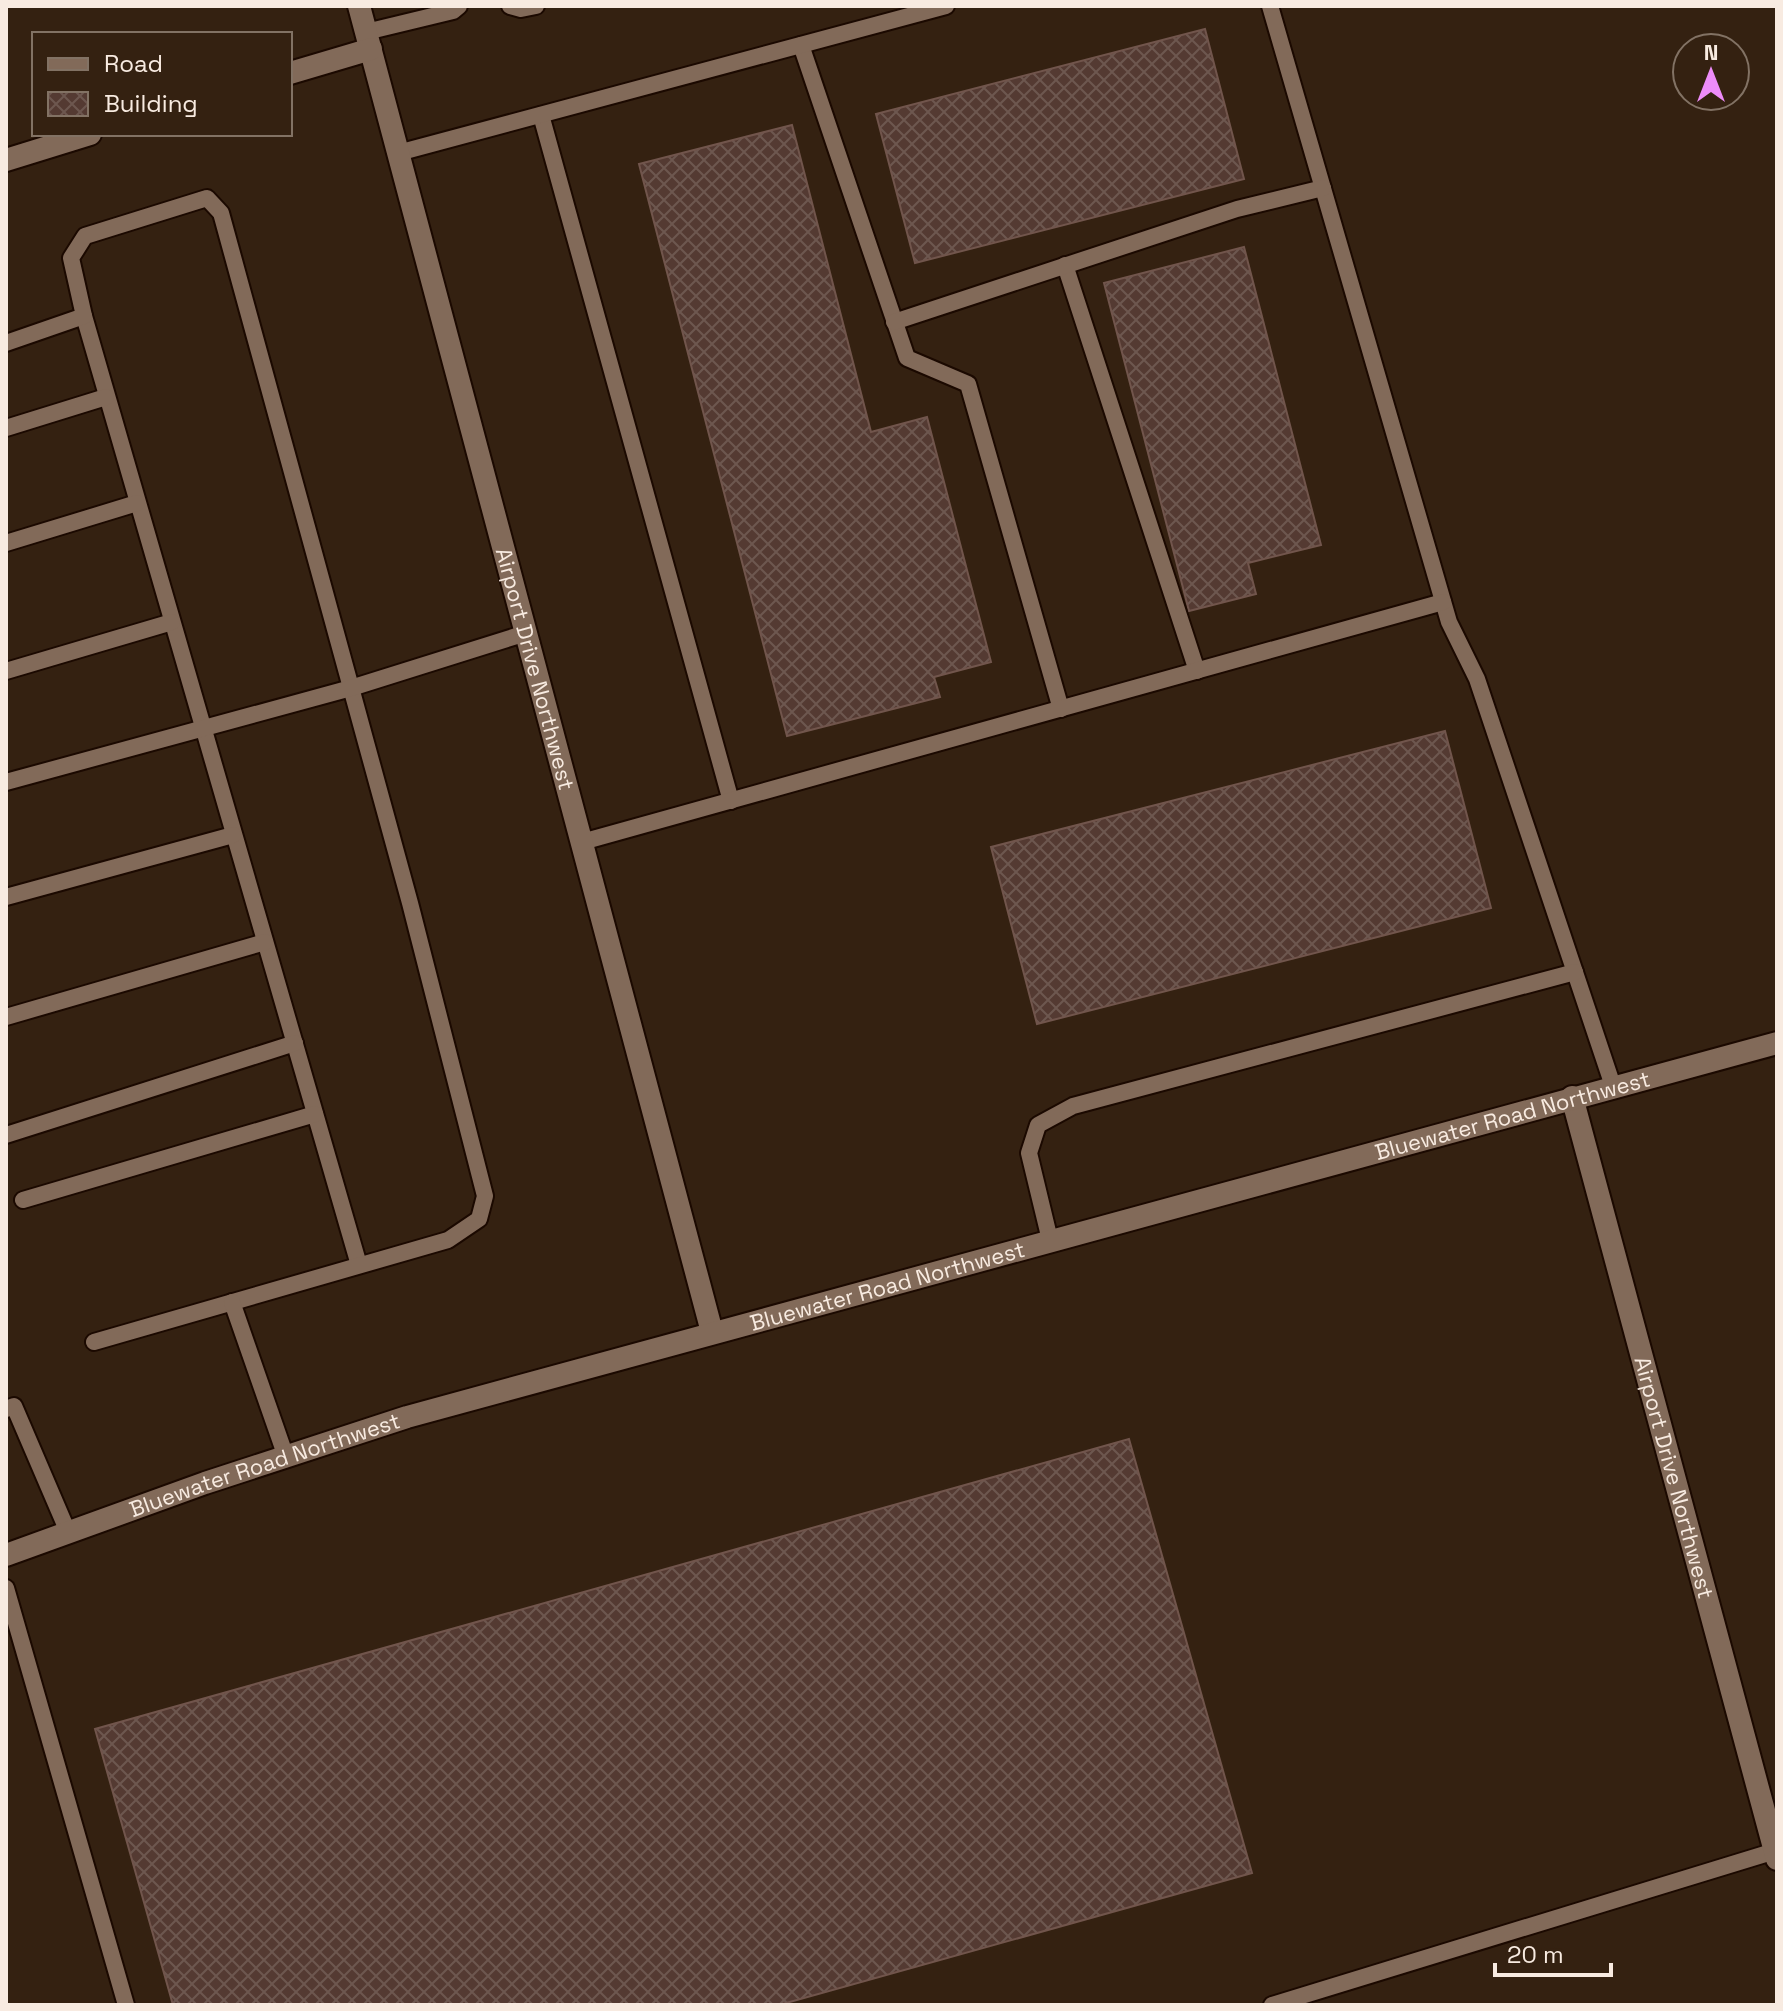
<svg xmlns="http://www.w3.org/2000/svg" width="1783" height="2011" viewBox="0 0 1783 2011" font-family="'Space Grotesk',sans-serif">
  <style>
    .building { fill: url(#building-cross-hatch); stroke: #71554c; stroke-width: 2 }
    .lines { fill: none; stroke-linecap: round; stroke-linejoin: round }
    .service-casing { stroke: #1b0900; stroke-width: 20 }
    .minor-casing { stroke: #1b0900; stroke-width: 26 }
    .tertiary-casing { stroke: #1b0900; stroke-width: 26 }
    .service { stroke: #826a59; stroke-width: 16 }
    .minor { stroke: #826a59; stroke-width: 22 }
    .tertiary { stroke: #826a59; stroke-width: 22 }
    .labels { text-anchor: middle; stroke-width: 6; stroke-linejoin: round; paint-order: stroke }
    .street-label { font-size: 22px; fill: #f8ebe1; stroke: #342111 }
  </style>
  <defs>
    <pattern id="building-cross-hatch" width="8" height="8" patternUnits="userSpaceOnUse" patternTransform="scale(2)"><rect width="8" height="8" fill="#543a32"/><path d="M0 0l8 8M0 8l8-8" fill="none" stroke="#6d574f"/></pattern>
  </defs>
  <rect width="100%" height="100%" fill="#342111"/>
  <g class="building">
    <path d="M1205,29L1244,179L915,263L876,114Z"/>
    <path d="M792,125L871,432L927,417L991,662L934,677L940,697L787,736L639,164Z"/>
    <path d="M1244,247L1321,545L1248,563L1256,594L1189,611L1104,283Z"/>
    <path d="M1445,731L1491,908L1037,1024L991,847Z"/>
    <path d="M1129,1439L1252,1873L779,2005H173L95,1729Z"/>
  </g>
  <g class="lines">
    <g class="service-casing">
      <g id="service">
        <path d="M510,6L521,9L536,6"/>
        <path d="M1270,6L1449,622L1477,679L1613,1086"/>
        <path d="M366,32L453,11L459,6"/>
        <path d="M801,45L907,358L968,384L1061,709"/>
        <path d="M541,115L731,801"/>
        <path d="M398,153L946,6"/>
        <path d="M1065,265L1197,671"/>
        <path d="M84,316L359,1265"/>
        <path d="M894,322L1237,209L1323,188"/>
        <path d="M6,343L84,316L71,258L85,236L207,198L221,213L410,903L485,1196L479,1219L448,1240L94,1342"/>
        <path d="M6,428L106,397"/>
        <path d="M6,543L137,503"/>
        <path d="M6,671L172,622"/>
        <path d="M6,782L351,688L526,633"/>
        <path d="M582,842L1443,602"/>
        <path d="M6,897L233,835"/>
        <path d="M6,1017L265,942"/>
        <path d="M6,1135L295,1043"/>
        <path d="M23,1200L315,1114"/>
        <path d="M1050,1240L1029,1153L1038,1125L1073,1106L1575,972"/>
        <path d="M232,1302L286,1457"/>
        <path d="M6,1409L14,1406L68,1532"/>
        <path d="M6,1588L126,2005"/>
        <path d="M1272,2005L1775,1851"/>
      </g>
    </g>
    <g class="minor-casing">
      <g id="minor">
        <path id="s1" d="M359,6L712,1332"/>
        <path d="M290,73L371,49"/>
        <path d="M6,160L90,134"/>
      </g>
    </g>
    <g class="tertiary-casing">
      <g id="tertiary">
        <path id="s2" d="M1572,1097L1777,1859"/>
        <path id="s3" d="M6,1555L205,1483L407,1417L1777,1043"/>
      </g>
    </g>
    <use href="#service" class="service"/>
    <use href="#minor" class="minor"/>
    <use href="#tertiary" class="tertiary"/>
  </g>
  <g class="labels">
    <g class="street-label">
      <text dy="8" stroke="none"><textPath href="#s1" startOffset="686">Airport Drive Northwest</textPath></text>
      <text dy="8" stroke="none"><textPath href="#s3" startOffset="1570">Bluewater Road Northwest</textPath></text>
      <text dy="8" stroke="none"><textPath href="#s3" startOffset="922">Bluewater Road Northwest</textPath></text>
      <text dy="8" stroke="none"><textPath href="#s3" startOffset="274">Bluewater Road Northwest</textPath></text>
      <text dy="8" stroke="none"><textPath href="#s2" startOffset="394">Airport Drive Northwest</textPath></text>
    </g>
  </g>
  <rect width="1783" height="2011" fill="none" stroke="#f8ebe1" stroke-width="16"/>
  <rect x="32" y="32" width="260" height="104" fill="#342111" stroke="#827264" stroke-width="2"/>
  <rect x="48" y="58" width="40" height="12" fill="#826a59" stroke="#827264" stroke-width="2"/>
  <text x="104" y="72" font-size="24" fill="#f8ebe1">Road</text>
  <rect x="48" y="92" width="40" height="24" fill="url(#building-cross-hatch)" stroke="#827264" stroke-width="2"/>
  <text x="104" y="112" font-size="24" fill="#f8ebe1">Building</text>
  <g transform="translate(1711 72)"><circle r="38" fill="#342111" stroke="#827264" stroke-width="2"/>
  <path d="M0-6L14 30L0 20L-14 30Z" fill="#ed8cf9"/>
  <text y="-12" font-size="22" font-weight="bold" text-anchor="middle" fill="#f8ebe1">N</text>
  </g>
  <path d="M1495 1963v12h116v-12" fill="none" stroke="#f8ebe1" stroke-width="4"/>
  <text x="1507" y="1963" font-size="24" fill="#f8ebe1" stroke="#342111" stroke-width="6" paint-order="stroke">20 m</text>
</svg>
